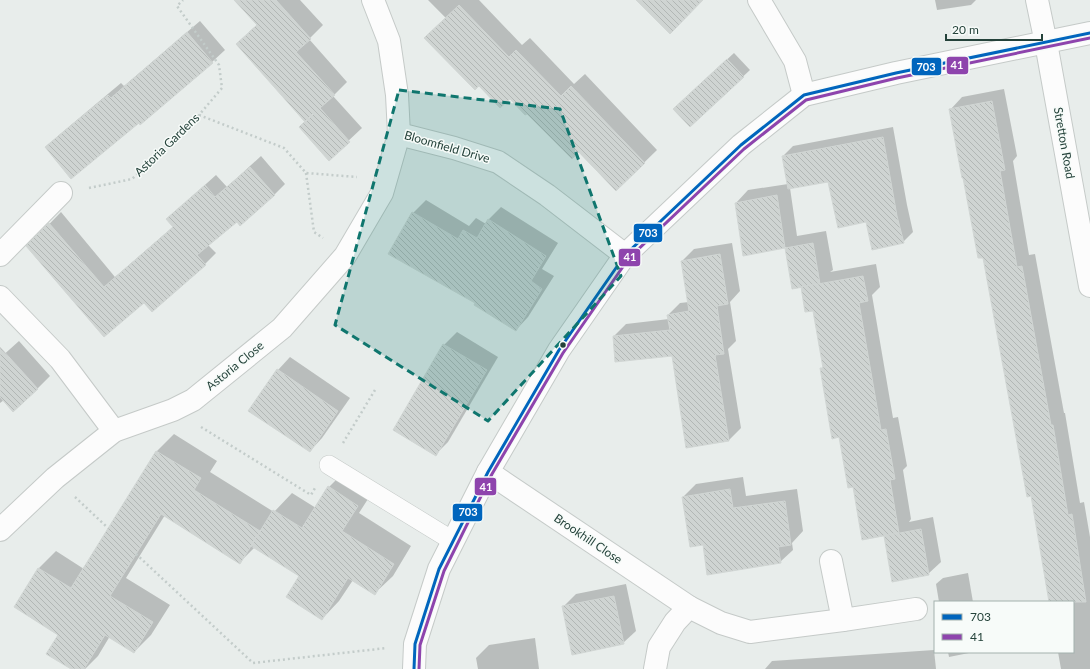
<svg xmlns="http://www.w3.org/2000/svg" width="1090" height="669" viewBox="0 0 1090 669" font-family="Lato,sans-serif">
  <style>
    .shadow { fill: #0003 }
    .building { fill: url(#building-back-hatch); stroke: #d1d6d4 }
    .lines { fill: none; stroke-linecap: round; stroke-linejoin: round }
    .lane-casing { stroke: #c5cac8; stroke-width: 20 }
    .street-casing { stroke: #c5cac8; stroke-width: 24 }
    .path { stroke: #c3ccca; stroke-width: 2.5; stroke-dasharray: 2 3; stroke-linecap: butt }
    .lane { stroke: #fcfcfc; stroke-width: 19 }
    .street { stroke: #fcfcfc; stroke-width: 22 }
    .bus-1-casing { stroke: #f7fbf9; stroke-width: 6 }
    .bus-2-casing { stroke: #f7fbf9; stroke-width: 6 }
    .bus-1 { stroke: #0065bd; stroke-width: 3 }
    .bus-2 { stroke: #8e44ad; stroke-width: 3 }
    .marked { fill: #0f766e; fill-opacity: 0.2; stroke: #0f766e; stroke-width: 3; stroke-dasharray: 8 5; stroke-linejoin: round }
    .bus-dot { fill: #24423a; stroke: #f7fbf9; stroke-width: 1.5 }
    .labels { text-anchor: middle; stroke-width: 3; stroke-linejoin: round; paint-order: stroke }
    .street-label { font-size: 12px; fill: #24423a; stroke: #f7fbf9 }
    .line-badge { stroke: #f7fbf9; stroke-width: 1.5 }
    .badge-label { font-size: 11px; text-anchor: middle; font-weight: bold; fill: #fff }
  </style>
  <defs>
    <pattern id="building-back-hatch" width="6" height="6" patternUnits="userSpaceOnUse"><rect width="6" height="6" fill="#cfd4d2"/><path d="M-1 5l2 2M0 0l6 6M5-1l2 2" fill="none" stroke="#b2b7b5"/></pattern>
  </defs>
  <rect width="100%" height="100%" fill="#e8edeb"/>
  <g class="shadow">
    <path d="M235,0H300L323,25L309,39L347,82L333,96L362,128L329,159L312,116L249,32L258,24Z"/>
    <path d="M428,0H479L522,45L530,38L574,84L585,74L657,150L616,190Z"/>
    <path d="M935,0H976L971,5L937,10Z"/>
    <path d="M200,21L225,50L212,62L46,147L59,135L121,83L124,86Z"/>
    <path d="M734,53L750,70L690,126L680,103Z"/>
    <path d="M1004,89L1017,156L1013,161L1029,255L1035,254L1064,413H1065L1080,503L1084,502L1090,537V669H1061L1058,652H1073V602H1050L1032,495L984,256L964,177L950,110L962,97Z"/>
    <path d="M893,127L907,205L913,232L903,242L867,221L829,181L790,188L797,236L826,231L833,270L830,272L876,264L880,287L872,295L893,418L898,417L907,466L903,470L911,519L909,522L933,517L941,562L928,574L886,536L888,534L854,485L821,369L824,366L814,310L804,286L793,288L786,247L744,255L736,203L748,190L788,184L783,156L793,146Z"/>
    <path d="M261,156L285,184L274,195L237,220L208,245L216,253L205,264L144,302L104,336L28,246L61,212L115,277L174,226L167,219L216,175L227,187Z"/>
    <path d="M426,200L469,226L476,218L486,224L489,219L501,207L558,243L542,269L554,276L528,317L516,330L476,303L413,213Z"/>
    <path d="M732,243L740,291L730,302L736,341L728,349L741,428L729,440L673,355L614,336L626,324L669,319L668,315L680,303L689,302L682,261L694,249Z"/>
    <path d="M457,332L498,357L448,442L436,454L444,345Z"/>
    <path d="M19,341L50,376L37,389L4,400L0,403V358Z"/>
    <path d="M290,357L350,398L322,438L310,451L278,370Z"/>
    <path d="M174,434L217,461L210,472L274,512L292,493L316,508L329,487L347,469L375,488L359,513L411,546L393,576L375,593L353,580L339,601L322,619L300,576L255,547L240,562L165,515L126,578L170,605L151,635L134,652L110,636L98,656L85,669H73L59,634L39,568L56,551L84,569L157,451Z"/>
    <path d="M743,477L746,496L797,489L803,531L792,543L793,550L780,562L704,544L683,497L696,484Z"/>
    <path d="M968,573L973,602H939L936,584L943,578Z"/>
    <path d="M626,584L636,631L623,643L563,607L576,594Z"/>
    <path d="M535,638L539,669H478L476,658L489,645Z"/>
    <path d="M934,650L936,669H765L772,661Z"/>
    <path d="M948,652H974L949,657Z"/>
  </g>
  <g class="building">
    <path d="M234,0H276L311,39L296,52L335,95L320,108L350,142L329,161L299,127L313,114L305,122L236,44L257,25Z"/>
    <path d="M636,0H703L670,34Z"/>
    <path d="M459,5L509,57L516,50L561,96L571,86L645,163L616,191L579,152L572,159L527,114L525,115L510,99L500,108L479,86L475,90L424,38Z"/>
    <path d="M187,32L213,63L140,125L139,123L71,179L45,147L108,95L111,98Z"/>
    <path d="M727,59L744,77L690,127L673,109Z"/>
    <path d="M992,101L1005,170L1000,171L1017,267L1022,266L1051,425H1053L1068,515L1072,514L1086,602H1049L1031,496L1027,497L983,258H978L963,178H962L949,109Z"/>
    <path d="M883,137L897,216L904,243L872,250L866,222L838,228L828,182L788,189L782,156Z"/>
    <path d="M250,167L275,195L240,226L237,222L197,255L206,265L152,312L144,303L104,337L26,246L49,223L104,287L173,227L166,219L205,185L215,197Z"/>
    <path d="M777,195L785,248L743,256L735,203Z"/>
    <path d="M412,212L458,239L463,230L477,238L488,219L546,256L531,281L542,289L516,331L474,305L475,303L388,254Z"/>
    <path d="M813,243L820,284L792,289L785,248Z"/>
    <path d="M720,254L728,304L717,306L724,354L715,355L729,441L686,448L672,356L615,362L613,336L670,330L667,315L689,311L681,261Z"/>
    <path d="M863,276L868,301L859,303L881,430L886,429L895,479L890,480L899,533L862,540L853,487L848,488L839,437L832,439L820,368H823L813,311L805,312L801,287Z"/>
    <path d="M443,344L487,370L436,456L393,430Z"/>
    <path d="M0,347L38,389L13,412L0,397Z"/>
    <path d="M277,369L338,411L310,452L248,411Z"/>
    <path d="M156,451L201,478L194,490L260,531L240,564L161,514L110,596L153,622L134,653L105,635L84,669H71L46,654L58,635L14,607L38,568L71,588Z"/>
    <path d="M328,486L358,506L342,531L394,564L375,595L348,578L322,620L286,597L299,576L251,546L273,510L302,528Z"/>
    <path d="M730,489L733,508L785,501L791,545L778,547L781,563L707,575L703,545L690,547L682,497Z"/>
    <path d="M921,529L929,575L892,582L884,536Z"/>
    <path d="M614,596L624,644L572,655L562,606Z"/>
  </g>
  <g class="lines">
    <g class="lane-casing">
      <path id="lane" d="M329,465L453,541"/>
    </g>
    <g class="street-casing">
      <g id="street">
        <path d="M373,0L389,41L397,95L399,134L454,148L498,162L547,195L625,255"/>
        <path d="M759,0L795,61L804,95"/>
        <path d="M1037,0L1046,43L1090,286"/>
        <path d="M0,255L61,193"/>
        <path d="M0,297L60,359L114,431"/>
        <path d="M488,472L689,607"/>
        <path d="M0,530L55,478L114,431L173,410L193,400L282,328L345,256L382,193L399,134"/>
        <path d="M831,561L843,620"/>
        <path d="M414,669L415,644L439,569L488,472L559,350L625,255L741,145L804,95L896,73L1090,33"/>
        <path d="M655,669L659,647L675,622L689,607L721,623L750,632L843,620L916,609"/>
      </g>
    </g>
    <g class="path">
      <path d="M199,115L284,148L306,173L357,177"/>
      <path d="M306,173L314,232L323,238"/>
      <path d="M89,188L132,179L199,115L222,88L219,65L177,6L183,0"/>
      <path d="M201,427L311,495L315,488"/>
      <path d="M343,443L375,390"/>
      <path d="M75,497L108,528"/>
      <path d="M136,554L253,663L387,648"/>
    </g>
    <use href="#lane" class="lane"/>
    <use href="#street" class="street"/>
    <g class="bus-1-casing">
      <path id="bus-1" d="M414,669L415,644L439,569L488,472L559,350L625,255L741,145L804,95L896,73L1090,33"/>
    </g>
    <g class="bus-2-casing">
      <path id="bus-2" d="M419,669L420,645L444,571L492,474L563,353L629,258L744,149L806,100L897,78L1090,38"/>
    </g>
    <use href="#bus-1" class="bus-1"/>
    <use href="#bus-2" class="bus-2"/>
  </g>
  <path class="marked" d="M399,90L560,109L621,276L488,421L335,325Z"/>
  <circle class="bus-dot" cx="563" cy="345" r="3.5"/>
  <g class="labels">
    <g class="street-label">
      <text transform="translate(1064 143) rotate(80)" y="4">Stretton Road</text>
      <text transform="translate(167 145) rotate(-44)" y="4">Astoria Gardens</text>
      <text transform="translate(447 147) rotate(16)" y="4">Bloomfield Drive</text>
      <text transform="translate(235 366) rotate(-39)" y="4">Astoria Close</text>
      <text transform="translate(588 539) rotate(34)" y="4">Brookhill Close</text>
    </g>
  </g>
  <g class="line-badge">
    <rect x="946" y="56" width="23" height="19" rx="4" fill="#8e44ad"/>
    <rect x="911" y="57" width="31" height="19" rx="4" fill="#0065bd"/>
    <rect x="633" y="223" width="30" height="20" rx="4" fill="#0065bd"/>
    <rect x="618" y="248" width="23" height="19" rx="4" fill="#8e44ad"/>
    <rect x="474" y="477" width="23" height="19" rx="4" fill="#8e44ad"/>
    <rect x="452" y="503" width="31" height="19" rx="4" fill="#0065bd"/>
  </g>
  <g class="badge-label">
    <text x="957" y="69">41</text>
    <text x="926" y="71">703</text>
    <text x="648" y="237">703</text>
    <text x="630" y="261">41</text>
    <text x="486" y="491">41</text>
    <text x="468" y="516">703</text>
  </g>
  <rect x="934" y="601" width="140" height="52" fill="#f7fbf9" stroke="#a3b1ad"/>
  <rect x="942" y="614" width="20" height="6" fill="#0065bd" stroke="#a3b1ad"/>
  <text x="970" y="621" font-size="12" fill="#24423a">703</text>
  <rect x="942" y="634" width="20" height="6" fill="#8e44ad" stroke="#a3b1ad"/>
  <text x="970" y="641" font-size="12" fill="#24423a">41</text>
  <path d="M946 34v6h96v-6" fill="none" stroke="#24423a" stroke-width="2"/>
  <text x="952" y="34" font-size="12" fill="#24423a" stroke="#f7fbf9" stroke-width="3" paint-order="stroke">20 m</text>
</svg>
